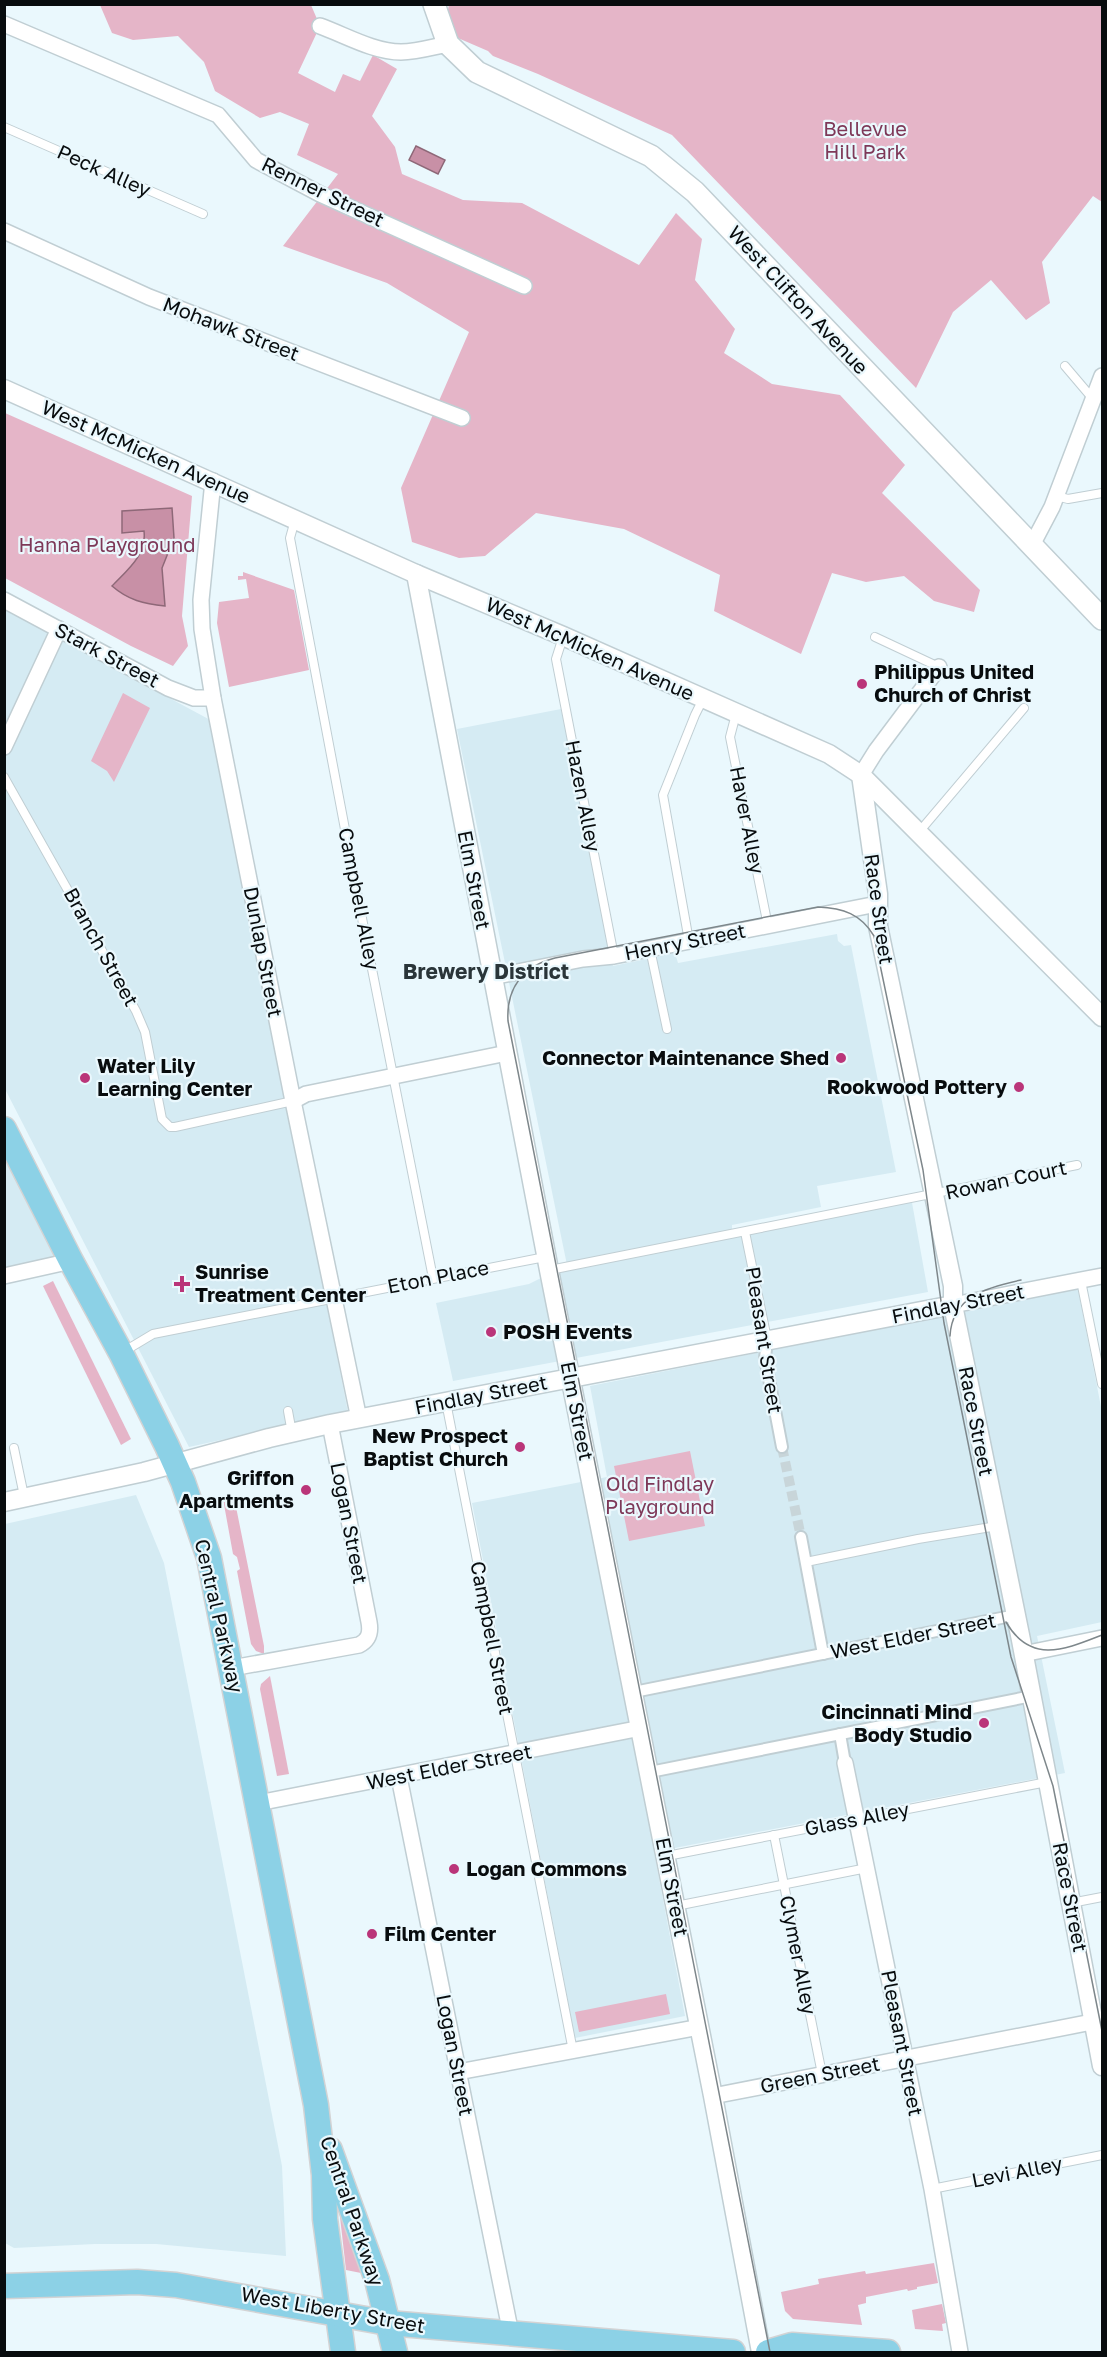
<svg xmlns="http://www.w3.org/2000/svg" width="1107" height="2357" viewBox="0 0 1107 2357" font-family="'Golos Text',sans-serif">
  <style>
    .built { fill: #d5ebf3 }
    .green { fill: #e5b5c8 }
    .water { fill: #c890a6; stroke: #8e6878; stroke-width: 1.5 }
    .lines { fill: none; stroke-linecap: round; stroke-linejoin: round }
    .pedestrian-tunnel { stroke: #c8d5d9; stroke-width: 10; stroke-dasharray: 10 5; stroke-linecap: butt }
    .service-casing { stroke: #c0ced3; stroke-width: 10 }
    .pedestrian-casing { stroke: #c0ced3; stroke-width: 14 }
    .minor-casing { stroke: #c0ced3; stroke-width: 18 }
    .tertiary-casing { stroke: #c0ced3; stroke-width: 21 }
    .secondary-casing { stroke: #c0ced3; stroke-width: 24 }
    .primary-casing { stroke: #d3d3d4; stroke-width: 27 }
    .service { stroke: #fff; stroke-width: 8 }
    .pedestrian { stroke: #fff; stroke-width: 10 }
    .minor { stroke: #fff; stroke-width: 15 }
    .tertiary { stroke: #fff; stroke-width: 18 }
    .secondary { stroke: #fff; stroke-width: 21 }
    .primary { stroke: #8cd1e6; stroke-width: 24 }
    .tram { stroke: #7e878b; stroke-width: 1.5 }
    .poi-dot { fill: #ba3579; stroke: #eaf8fd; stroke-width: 2 }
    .labels { text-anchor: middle; stroke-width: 4.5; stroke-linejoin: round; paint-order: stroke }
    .park-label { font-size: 20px; fill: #7e3858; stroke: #eaf8fd }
    .street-label { font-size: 20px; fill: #080c0e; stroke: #eaf8fd }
    .poi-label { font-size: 20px; font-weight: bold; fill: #080c0e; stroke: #eaf8fd; text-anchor: start }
    .neighbourhood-label { font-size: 21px; font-weight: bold; fill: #2a3539; stroke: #eaf8fd }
  </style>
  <rect width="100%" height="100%" fill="#eaf8fd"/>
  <g class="built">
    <path d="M4,609L214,722L285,1096L348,1412L189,1447L5,1089Z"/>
    <path d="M561,709L613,966L675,953L678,963L837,934L838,941L844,946L851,945L896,1172L817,1186L821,1207L732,1225V1230L911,1197L928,1292L453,1381L436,1303L529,1284L567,1265L457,729Z"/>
    <path d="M4,1129L71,1261L5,1276Z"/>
    <path d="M1078,1289L1102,1412V1622L1037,1636L1065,1773L654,1852L685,2016L575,2038L472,1503L607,1477L590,1386Z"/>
    <path d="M136,1495L164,1563L282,2166L286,2256L156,2244H95L14,2248L5,2243V1524Z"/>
  </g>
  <g class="green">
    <path d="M449,4L1102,5V202L1093,196L1042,262L1050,303L1026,320L991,280L953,312L916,388L672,135L538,74L493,56L488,51L444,32Z"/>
    <path d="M100,5H311L320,26L298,73L335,92L343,74L360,81L373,55L397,69L372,116L395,147L402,174L463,200L522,203L639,265L676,213L702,239L695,280L735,329L724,353L772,384L840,395L905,465L882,493L980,590L974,612L934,601L904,576L866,582L832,573L801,654L714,611L720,575L624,529L536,513L485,556L459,558L412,542L401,488L469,332L387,283L283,246L338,174L297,155L309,124L280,112L260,118L215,91L204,62L178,36L133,40L112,33Z"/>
    <path d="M5,413L192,496L182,616L188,646L173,666L131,646L5,578Z"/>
    <path d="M243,572L294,590L309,670L229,687L217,623L219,602L249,598L246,579L238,580V576H243Z"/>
    <path d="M123,693L150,708L114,782L107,771L91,761Z"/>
    <path d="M53,1281L131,1439L121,1445L43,1286Z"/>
    <path d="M690,1451L705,1526L629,1541L614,1466Z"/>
    <path d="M234,1497L264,1646V1654L256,1651L251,1644L237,1571L240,1569L237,1557L233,1554L223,1499Z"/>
    <path d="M270,1676L289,1774L277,1776L260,1689L261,1684Z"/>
    <path d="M666,1994L670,2014L579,2032L575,2012Z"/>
    <path d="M339,2208L341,2210L361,2273L346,2270Z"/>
    <path d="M934,2263L938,2283L917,2287V2289L908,2291L907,2289L866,2297V2303L858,2305L862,2325L793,2319L785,2311L781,2292L819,2284L818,2279L865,2271L866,2274Z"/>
    <path d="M942,2304L946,2323L942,2324L943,2331L915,2329L912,2310Z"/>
  </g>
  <g class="water">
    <path d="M416,146L445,160L438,174L409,160Z"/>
    <path d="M172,508L174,538L162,568L165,606C144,604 128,600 112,586C127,570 147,555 144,531L122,533V511Z"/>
  </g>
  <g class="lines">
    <path class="pedestrian-tunnel" d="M782,1447L801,1537"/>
    <g class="service-casing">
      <g id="service">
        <path d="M4,127L203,214"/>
        <path d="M1065,366L1093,399"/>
        <path d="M1056,496L1068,499L1102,493"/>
        <path d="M295,520L290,538L358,898L433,1278"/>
        <path d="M563,637L556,659L614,956"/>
        <path d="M875,637L939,667"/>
        <path d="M736,714L730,737L768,926"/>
        <path d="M4,777L136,1011L145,1032L162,1119L170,1127H175L293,1101"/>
        <path d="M919,832L1024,708"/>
        <path d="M689,941L663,795L695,715L703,699"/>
        <path d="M650,949L667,1029"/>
        <path d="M745,1232L767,1339"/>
        <path d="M550,1270L1077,1165"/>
        <path d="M1081,1281L1102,1384"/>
        <path d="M123,1352L153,1334L545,1257"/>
        <path d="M446,1402L573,2051"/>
        <path d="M288,1411L292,1433"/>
        <path d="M14,1448L24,1496"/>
        <path d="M806,1562L918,1539L997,1526"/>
        <path d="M774,1835L822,2074"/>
        <path d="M667,1856L1047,1782"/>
        <path d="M1071,1903L1102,1897"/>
        <path d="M676,1906L867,1868"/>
        <path d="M932,2189L1102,2155"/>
      </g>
    </g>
    <g class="pedestrian-casing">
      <g id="pedestrian">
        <path d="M767,1341L765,1358L782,1447"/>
        <path d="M801,1537L823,1654"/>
        <path d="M634,1692L1016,1615"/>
        <path d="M840,1734L845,1763"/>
        <path d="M650,1772L1032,1696"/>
      </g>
    </g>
    <g class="minor-casing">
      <g id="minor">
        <path d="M4,24L218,115L256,160L320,194L524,286"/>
        <path d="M320,26C345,35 374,52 401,52C416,52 433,47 448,44"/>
        <path d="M4,231L149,297L462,418"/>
        <path d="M213,481L201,600L202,629L213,698L293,1101L359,1419"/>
        <path d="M1032,545L1052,507L1102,376"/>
        <path d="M4,600L168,688L194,698H213"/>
        <path d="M4,747L59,629"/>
        <path d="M861,775L876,751L939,667"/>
        <path d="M492,977L583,959L614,956L877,904"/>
        <path d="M293,1101L306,1094L507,1053"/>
        <path d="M4,1276L71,1261"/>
        <path d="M953,1305L1102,1276"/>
        <path d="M1023,1654L1102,1638"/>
        <path d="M232,1668L359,1645C369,1640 371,1633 369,1622L330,1424"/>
        <path d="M845,1763L932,2189L960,2352"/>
        <path d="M399,1777L511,2334"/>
        <path d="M258,1803L641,1728"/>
        <path d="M458,2072L700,2027"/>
        <path d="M713,2096L1102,2020"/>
      </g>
    </g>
    <g class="tertiary-casing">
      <g id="tertiary">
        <path d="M4,389L416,574L563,636L829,754L861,775L1102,1017"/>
        <path d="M416,574L549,1270L713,2096L761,2352"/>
        <path d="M861,775L878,894V926L953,1286V1305L1021,1640L1102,2066"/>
        <path d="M4,1502L144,1472L269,1438L330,1424L953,1305"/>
      </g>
    </g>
    <g class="secondary-casing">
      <path id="secondary" d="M434,4L448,44L477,72L651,156L695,192L1102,619"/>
    </g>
    <g class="primary-casing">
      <g id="primary">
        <path d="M4,1129L71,1261L121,1353L167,1446L183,1482L209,1558L316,2105L324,2175L325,2219L343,2352"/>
        <path d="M330,2150L377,2280L395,2352"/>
        <path d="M4,2286L137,2282L176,2285L388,2323L733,2352"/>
        <path d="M768,2352L792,2345L888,2352"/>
      </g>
    </g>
    <use href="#service" class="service"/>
    <use href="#pedestrian" class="pedestrian"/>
    <use href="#minor" class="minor"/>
    <use href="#tertiary" class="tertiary"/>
    <use href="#secondary" class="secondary"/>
    <use href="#primary" class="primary"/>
    <g class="tram">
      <path d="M950,1336C952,1296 988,1287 1021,1280"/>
      <path d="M1006,1622C1031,1665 1066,1649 1102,1635"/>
      <path d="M770,2352L508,1021C506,988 523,966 555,958L818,907C843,908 861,914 874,936L923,1170L944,1323L1011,1657L1053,1786L1102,2031"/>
    </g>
  </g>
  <g class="poi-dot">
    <circle cx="862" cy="684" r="6"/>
    <circle cx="841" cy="1058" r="6"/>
    <circle cx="85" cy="1078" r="6"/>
    <circle cx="1019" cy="1087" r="6"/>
    <path d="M179 1275h6v6h6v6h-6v6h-6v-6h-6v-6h6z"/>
    <circle cx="491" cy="1332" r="6"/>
    <circle cx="520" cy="1447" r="6"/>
    <circle cx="306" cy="1490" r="6"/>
    <circle cx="984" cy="1723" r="6"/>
    <circle cx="454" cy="1869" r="6"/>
    <circle cx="372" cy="1934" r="6"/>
  </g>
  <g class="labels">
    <g class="park-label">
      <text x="865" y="136">Bellevue<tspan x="865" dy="23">Hill Park</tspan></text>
      <text x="107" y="552">Hanna Playground</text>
      <text x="660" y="1491">Old Findlay<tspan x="660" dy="23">Playground</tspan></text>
    </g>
    <g class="street-label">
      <text transform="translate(104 171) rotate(24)" y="7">Peck Alley</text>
      <text transform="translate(323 192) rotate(26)" y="7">Renner Street</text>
      <text transform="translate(798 300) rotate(47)" y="7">West Clifton Avenue</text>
      <text transform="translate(231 329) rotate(21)" y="7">Mohawk Street</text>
      <text transform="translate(146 452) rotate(24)" y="7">West McMicken Avenue</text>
      <text transform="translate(590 649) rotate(24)" y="7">West McMicken Avenue</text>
      <text transform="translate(107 655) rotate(28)" y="7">Stark Street</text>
      <text transform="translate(583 796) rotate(79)" y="7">Hazen Alley</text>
      <text transform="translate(747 820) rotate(79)" y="7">Haver Alley</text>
      <text transform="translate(474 880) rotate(79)" y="7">Elm Street</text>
      <text transform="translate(359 899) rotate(79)" y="7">Campbell Alley</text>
      <text transform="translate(879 909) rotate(82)" y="7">Race Street</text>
      <text transform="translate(685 942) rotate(-11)" y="7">Henry Street</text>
      <text transform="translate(101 947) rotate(61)" y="7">Branch Street</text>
      <text transform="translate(263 952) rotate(79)" y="7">Dunlap Street</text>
      <text transform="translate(1006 1180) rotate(-12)" y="7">Rowan Court</text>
      <text transform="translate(438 1277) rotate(-11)" y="7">Eton Place</text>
      <text transform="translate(958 1304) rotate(-11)" y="7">Findlay Street</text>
      <text transform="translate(764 1340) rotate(81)" y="7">Pleasant Street</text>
      <text transform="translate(481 1395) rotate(-11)" y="7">Findlay Street</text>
      <text transform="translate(577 1411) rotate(79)" y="7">Elm Street</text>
      <text transform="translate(976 1421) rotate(79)" y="7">Race Street</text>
      <text transform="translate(349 1523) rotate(79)" y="7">Logan Street</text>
      <text transform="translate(219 1616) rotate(77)" y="7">Central Parkway</text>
      <text transform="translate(913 1636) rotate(-11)" y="7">West Elder Street</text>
      <text transform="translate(492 1638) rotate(79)" y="7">Campbell Street</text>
      <text transform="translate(449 1767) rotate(-11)" y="7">West Elder Street</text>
      <text transform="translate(857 1819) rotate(-11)" y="7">Glass Alley</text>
      <text transform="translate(672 1887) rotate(79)" y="7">Elm Street</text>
      <text transform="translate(1070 1897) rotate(79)" y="7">Race Street</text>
      <text transform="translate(798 1955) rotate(79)" y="7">Clymer Alley</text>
      <text transform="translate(902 2043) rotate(79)" y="7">Pleasant Street</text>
      <text transform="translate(455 2055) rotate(79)" y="7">Logan Street</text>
      <text transform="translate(820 2075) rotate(-11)" y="7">Green Street</text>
      <text transform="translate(1017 2172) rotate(-11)" y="7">Levi Alley</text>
      <text transform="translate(352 2211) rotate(71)" y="7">Central Parkway</text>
      <text transform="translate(333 2310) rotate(10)" y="7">West Liberty Street</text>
    </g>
    <g class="poi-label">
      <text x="874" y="679">Philippus United<tspan x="874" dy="23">Church of Christ</tspan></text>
      <text x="829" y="1065" text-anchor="end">Connector Maintenance Shed</text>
      <text x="97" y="1073">Water Lily<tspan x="97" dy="23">Learning Center</tspan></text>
      <text x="1007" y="1094" text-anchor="end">Rookwood Pottery</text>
      <text x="195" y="1279">Sunrise<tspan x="195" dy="23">Treatment Center</tspan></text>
      <text x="503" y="1339">POSH Events</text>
      <text x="508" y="1443" text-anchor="end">New Prospect<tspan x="508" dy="23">Baptist Church</tspan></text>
      <text x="294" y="1485" text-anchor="end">Griffon<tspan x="294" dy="23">Apartments</tspan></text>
      <text x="972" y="1719" text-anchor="end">Cincinnati Mind<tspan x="972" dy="23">Body Studio</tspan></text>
      <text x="466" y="1876">Logan Commons</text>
      <text x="384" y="1941">Film Center</text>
    </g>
    <g class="neighbourhood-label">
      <text x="486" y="979">Brewery District</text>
    </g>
  </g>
  <rect width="1107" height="2357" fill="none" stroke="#080c0e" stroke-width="12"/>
</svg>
